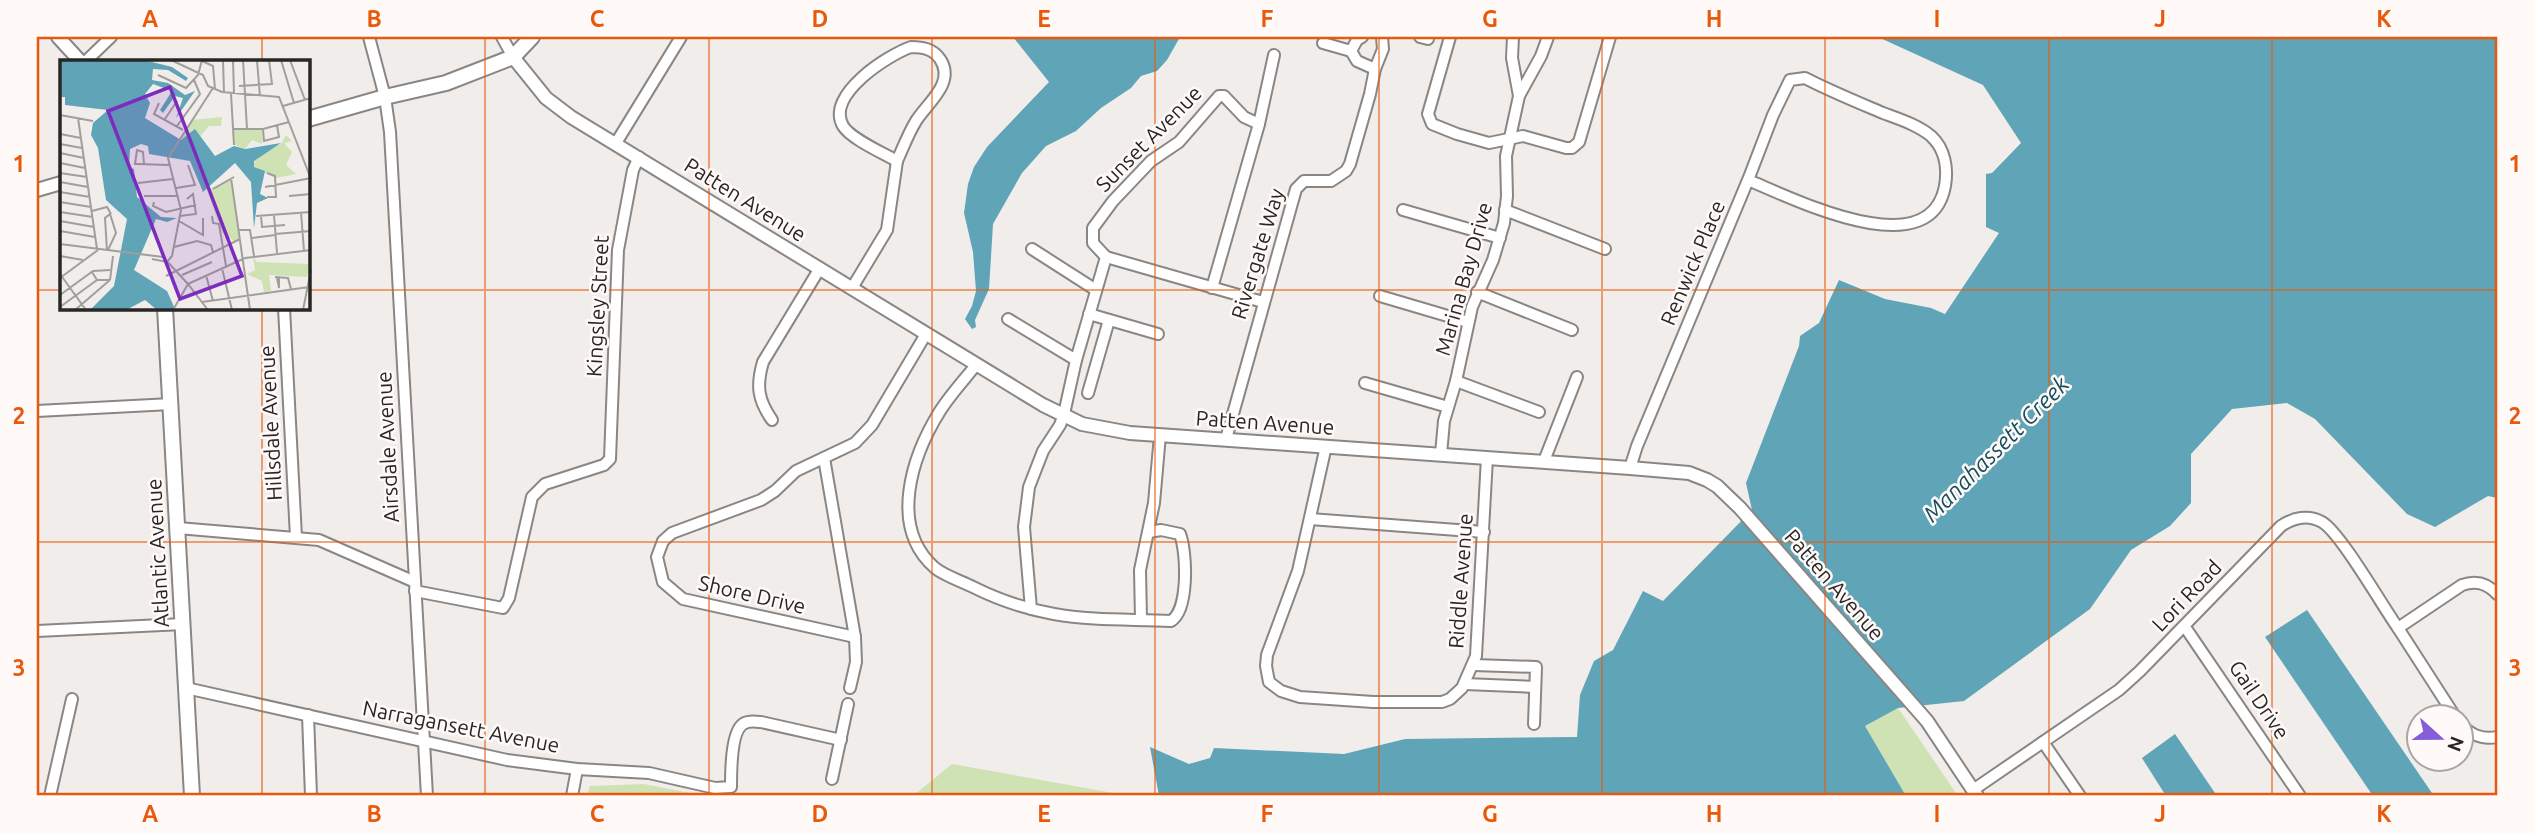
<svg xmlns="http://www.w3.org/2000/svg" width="2534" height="833" viewBox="0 0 2534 833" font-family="Ubuntu,sans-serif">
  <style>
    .green { fill: #cee2b4 }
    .water { fill: #5fa4b7 }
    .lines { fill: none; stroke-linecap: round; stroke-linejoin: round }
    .minor-casing { stroke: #8a8684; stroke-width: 14 }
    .tertiary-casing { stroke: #8a8684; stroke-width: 16 }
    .secondary-casing { stroke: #8a8684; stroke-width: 18 }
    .minor { stroke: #fff; stroke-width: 10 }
    .tertiary { stroke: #fff; stroke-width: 12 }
    .secondary { stroke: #fff; stroke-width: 14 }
    .grid { fill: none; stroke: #e8590c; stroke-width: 2; stroke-opacity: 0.55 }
    .labels { text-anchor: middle; stroke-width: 5; stroke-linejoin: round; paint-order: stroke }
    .street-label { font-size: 21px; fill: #292726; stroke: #fffaf8 }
    .water-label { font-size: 23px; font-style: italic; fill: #134f5d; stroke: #fffaf8 }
    .inset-road { fill: none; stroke: #a19e9c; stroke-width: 2 }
    .view { fill: #7b2cbf; fill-opacity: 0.15; stroke: #7b2cbf; stroke-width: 3.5 }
    .inset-edge { fill: none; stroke: #292726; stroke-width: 3.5 }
    .neatline { fill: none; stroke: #e8590c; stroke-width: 2.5 }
    .grid-label { font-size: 23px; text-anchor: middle; font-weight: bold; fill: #e8590c }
  </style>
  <rect width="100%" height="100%" fill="#f1edeb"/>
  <g class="green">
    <path d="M1898,708L1958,796H1906L1865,726Z"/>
    <path d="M952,764L1130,796H913Z"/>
    <path d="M644,784L705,796H587L590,786Z"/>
  </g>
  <g class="water">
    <path d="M1013,37H1180L1167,60L1157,71L1141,76L1131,88L1101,108L1076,131L1046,146L1022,173L993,224L989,289L975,320L976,327L972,329L965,319L972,306L976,291L973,252L964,213L968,184L974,167L987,147L1049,82Z"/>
    <path d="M1878,37H2497V498L2488,496L2435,527L2407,514L2315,419L2287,403L2232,409L2191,454V503L2170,526L2131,550L2090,609L1964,701L1898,708L1865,726L1906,796H1159L1150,747L1189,764L1210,758L1214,748L1344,754L1405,739L1577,737L1580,695L1594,661L1613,650L1643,591L1663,601L1752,510L1746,483L1799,346L1800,336L1819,323L1839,280L1885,299L1931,308L1945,314L1999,233L1986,227V174L1992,173L2021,143L1983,85Z"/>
    <path d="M2307,610L2434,796H2373L2265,637Z"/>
    <path d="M2175,734L2217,796H2166L2142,758Z"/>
  </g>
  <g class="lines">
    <g class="minor-casing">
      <g id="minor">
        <path d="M369,37L385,97L390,132L427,796"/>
        <path d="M502,37L513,57"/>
        <path d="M1362,37L1357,40L1351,51L1357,61L1375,69"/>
        <path d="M1420,37L1428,39"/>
        <path d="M1450,37L1428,114L1432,124L1457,134L1489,143L1523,136L1566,148H1572L1579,142L1610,37"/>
        <path d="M1513,37L1512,58L1519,96"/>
        <path d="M1323,43L1351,51"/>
        <path d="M911,47C923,47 933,49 940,59C956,83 927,103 916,121C908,134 903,148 897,161C883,153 851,139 843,126C825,95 888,55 911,47Z"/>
        <path d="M86,61L111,37"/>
        <path d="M616,143L681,37"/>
        <path d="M1403,210L1500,238"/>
        <path d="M1505,210L1605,249"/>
        <path d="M1032,249L1096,290"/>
        <path d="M1106,257L1263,302"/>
        <path d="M852,288L887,230L897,161"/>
        <path d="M1212,288L1259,124L1274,55"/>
        <path d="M1477,292L1572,330"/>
        <path d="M1380,296L1468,322"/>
        <path d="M284,308L296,537"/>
        <path d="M1089,314L1158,334"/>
        <path d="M1008,319L1076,360"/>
        <path d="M976,365C964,380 950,395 940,411C912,456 888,527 935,568C945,576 961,581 973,587C999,600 1026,609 1054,614C1092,621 1133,619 1171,621C1189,610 1187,553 1180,534L1161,530L1149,532"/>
        <path d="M1456,381L1539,412"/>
        <path d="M1365,383L1448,407"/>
        <path d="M1088,393L1109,320"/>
        <path d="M37,411L171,404"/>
        <path d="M772,420C758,400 756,386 763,362L820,268"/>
        <path d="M1226,439L1296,189L1304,181H1331L1346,171L1350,164L1370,94L1375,69L1383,49L1382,37"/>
        <path d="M1326,446L1298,571L1267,655L1266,666L1269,682L1281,691L1300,697L1373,702H1442L1450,699L1462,688L1476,656L1487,458"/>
        <path d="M1441,454L1444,421L1456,381L1472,307L1493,260L1504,223L1507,196L1506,156L1519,96L1541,56L1548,37"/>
        <path d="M824,458L855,637L856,662L850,688"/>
        <path d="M1544,461L1577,377"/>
        <path d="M1630,468L1637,446L1748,180L1750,175L1773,115L1790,80L1805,78C1830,91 1857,102 1883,113C1899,119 1918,125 1931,136C1945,149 1948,168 1945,186C1930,268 1792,198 1748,180"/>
        <path d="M1310,519L1484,532"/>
        <path d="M178,528L319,540L415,582"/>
        <path d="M415,591L503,608L509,598L532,497L545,484L604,465L610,459L618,250L633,170L639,157"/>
        <path d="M1031,609L1024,527L1029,487L1043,451L1060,425L1064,414L1076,360L1106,257L1093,243V228L1113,201L1151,161L1179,142L1219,96H1224L1244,117L1259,124"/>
        <path d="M1141,619L1140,570L1154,503L1160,435"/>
        <path d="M2185,627L2300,796"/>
        <path d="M37,631L183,624"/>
        <path d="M855,637L683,599L663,582L657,557L663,541L672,533L761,500L775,491L796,471L855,443L872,425L926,334"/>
        <path d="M1474,665L1536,667L1534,724"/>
        <path d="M1465,684L1535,687"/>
        <path d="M186,688L507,760L577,769L649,773L715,788L731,787C731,773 731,732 743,724C749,720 755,722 761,722L841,740"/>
        <path d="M308,715L311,796"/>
        <path d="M2456,718L2398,628L2462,585C2476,580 2487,583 2497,594"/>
        <path d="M2460,724C2471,735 2482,740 2497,737"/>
        <path d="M2043,742L2080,796"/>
        <path d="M832,779L848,704"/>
        <path d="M1973,790L2119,690L2140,671L2281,526C2293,518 2308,514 2322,522C2340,532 2383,607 2398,628"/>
        <path d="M50,796L72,699"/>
        <path d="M572,796L577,769"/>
      </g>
    </g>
    <g class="tertiary-casing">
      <g id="tertiary">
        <path d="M58,37L80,61"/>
        <path d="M513,57L546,98L571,117L1043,405L1082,424L1130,433L1630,468L1689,473L1707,480L1717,486L1740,508L1927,721L1977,796"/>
        <path d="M37,190L61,183"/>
      </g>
    </g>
    <g class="secondary-casing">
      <g id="secondary">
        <path d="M308,119L385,97L446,83L513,57L532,37"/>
        <path d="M165,308L192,796"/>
      </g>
    </g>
    <use href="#minor" class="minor"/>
    <use href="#tertiary" class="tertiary"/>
    <use href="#secondary" class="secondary"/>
  </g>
  <path class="grid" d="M262,37V61M485,37V796M709,37V796M932,37V796M1155,37V796M1379,37V796M1602,37V796M1825,37V796M2049,37V796M2272,37V796M37,290H61M308,290H2497M262,308V796M37,542H2497"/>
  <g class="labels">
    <g class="street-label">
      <text transform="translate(1149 139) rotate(-45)" y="7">Sunset Avenue</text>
      <text transform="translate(745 200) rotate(32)" y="7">Patten Avenue</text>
      <text transform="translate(1258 254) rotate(-73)" y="7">Rivergate Way</text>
      <text transform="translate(1693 263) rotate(-67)" y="7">Renwick Place</text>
      <text transform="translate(1464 279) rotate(-74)" y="7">Marina Bay Drive</text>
      <text transform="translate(598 306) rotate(-87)" y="7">Kingsley Street</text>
      <text transform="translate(271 423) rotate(-93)" y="7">Hillsdale Avenue</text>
      <text transform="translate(1265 423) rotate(4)" y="7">Patten Avenue</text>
      <text transform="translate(388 447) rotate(-93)" y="7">Airsdale Avenue</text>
      <text transform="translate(158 553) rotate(-93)" y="7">Atlantic Avenue</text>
      <text transform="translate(1461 581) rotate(-86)" y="7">Riddle Avenue</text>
      <text transform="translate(1834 585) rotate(49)" y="7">Patten Avenue</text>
      <text transform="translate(752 595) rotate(13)" y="7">Shore Drive</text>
      <text transform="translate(2187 596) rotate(-46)" y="7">Lori Road</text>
      <text transform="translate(2259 700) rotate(56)" y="7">Gail Drive</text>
      <text transform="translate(461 727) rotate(11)" y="7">Narragansett Avenue</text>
    </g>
    <g class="water-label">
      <text transform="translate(1996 449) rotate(-45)" y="8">Manahassett Creek</text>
    </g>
  </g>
  <g transform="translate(60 60)">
    <rect width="250" height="250" fill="#f1edeb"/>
    <path d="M162,57L161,66H149L138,79L121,80L132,60ZM174,69H203L202,84L192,80L185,89L175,85ZM226,75L232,81L224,83L232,92L226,105L236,114L216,118L194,107L195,98L221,84ZM170,119L179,179L174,181L162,173L147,130ZM193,197L197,202L250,204V207L247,217L209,215L211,231L204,232L202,221L187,214L195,210Z" fill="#cee2b4"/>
    <path d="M0,0H84L112,7L128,18L126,21L108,10L93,9L92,20L108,23L125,35L135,31L116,58L123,38L115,36L103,53L100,50L112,31L93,24L85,34L90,43L85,58L121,80L135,69L155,96L174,86L185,89L221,83L194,101V107L205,111L200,134L208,138L197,143L194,168L191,122L175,103L143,132L130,101L89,94L88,86L81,84L70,89L69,107L74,109L77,137L101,157L117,158L107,162L96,159L74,210L107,231L115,249L123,250H97L85,240L66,250H30L54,226L67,159L46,140L38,88L31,75L33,63L48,50L5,45V37H0Z" fill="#5fa4b7"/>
    <path class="inset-road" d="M111,0L143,15L148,26L162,32L219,37L251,119M163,0L164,33M173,0L174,34M183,0L187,69M197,0L200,37M221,0L234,43M230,0L245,40M142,1L153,6L155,29M98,15L126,28L138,15L142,0M179,26L212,24L209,0M171,34L174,85M99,43L94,54L123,70M223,46L251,38M0,55L33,61M18,58L37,189M105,59L117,41M117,66L140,34L134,20M173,69H203L229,62M203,69L204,81L219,77L217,65M0,74L21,78M0,84L22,88M0,93L24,98M0,103L25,108M84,104L83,92L77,90L75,104H78L109,105M0,113L27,117M171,118L190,250M0,122L28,127M78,123L113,119M205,127L251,118M116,128L135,125L128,105M153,129L174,117M0,132L30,137M84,136H118M229,136L251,134M207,137H216L215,116L207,113M0,142L31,147M94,142L93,146L106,152L136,145M32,151L47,147L51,154M0,152L33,157M241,152L244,191M214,155L217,193M120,156L136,154L133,134L127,139M152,156L153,163L159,164L166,206M196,156L251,152M201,156L202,167L225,165M0,161L34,167M119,161L143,175V158M179,170H190L194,196M0,171L35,177M215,174L251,171M192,178L215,175M0,184L103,197L128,224L185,198L251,190M114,187L137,181L151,185L153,192M47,191L45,158L50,154L56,173L48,190M0,196L23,200M92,199L107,202L112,196L121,150L108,98L153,28M162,208L172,250M32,212L37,220H50M0,214L26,250M122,215L152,202M146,215L153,241M106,216L180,179M215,217L228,218L231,229M0,218L38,190M217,218L219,228V217M50,220L53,196M0,235L33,211L50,210M142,242L249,227M0,247L37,220M15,250L50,220M113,250L128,224L148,250M243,250L251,210"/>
    <path class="view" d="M110,27L182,216L120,239L48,51Z"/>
    <rect width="250" height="250" class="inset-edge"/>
  </g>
  <rect width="2534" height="833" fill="none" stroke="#fffaf8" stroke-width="77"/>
  <g transform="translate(2440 738) rotate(111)"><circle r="33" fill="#fffaf8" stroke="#a9a6a4" stroke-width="2"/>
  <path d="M0-5L12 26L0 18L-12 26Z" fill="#835ed8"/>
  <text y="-10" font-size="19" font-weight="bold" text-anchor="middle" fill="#292726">N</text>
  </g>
  <rect x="38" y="38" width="2458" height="756" class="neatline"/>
  <g class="grid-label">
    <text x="150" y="27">A</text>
    <text x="374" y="27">B</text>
    <text x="597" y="27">C</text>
    <text x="820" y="27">D</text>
    <text x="1044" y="27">E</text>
    <text x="1267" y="27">F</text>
    <text x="1490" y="27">G</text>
    <text x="1714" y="27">H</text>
    <text x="1937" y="27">I</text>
    <text x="2160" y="27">J</text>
    <text x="2384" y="27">K</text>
    <text x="19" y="172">1</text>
    <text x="2515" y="172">1</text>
    <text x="19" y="424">2</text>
    <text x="2515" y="424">2</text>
    <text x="19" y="676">3</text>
    <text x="2515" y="676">3</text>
    <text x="150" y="822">A</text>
    <text x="374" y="822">B</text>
    <text x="597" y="822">C</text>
    <text x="820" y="822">D</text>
    <text x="1044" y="822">E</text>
    <text x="1267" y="822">F</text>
    <text x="1490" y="822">G</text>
    <text x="1714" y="822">H</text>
    <text x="1937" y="822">I</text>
    <text x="2160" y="822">J</text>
    <text x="2384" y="822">K</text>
  </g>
</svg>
